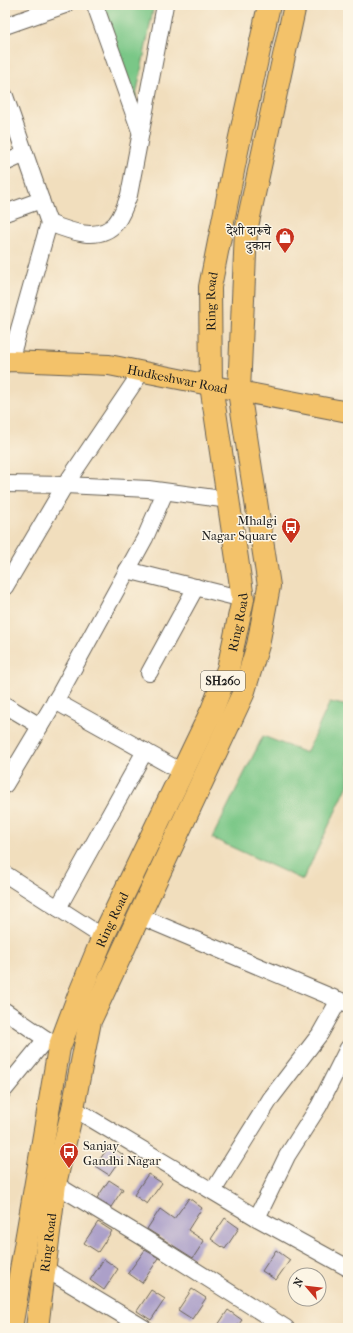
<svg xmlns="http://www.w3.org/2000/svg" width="353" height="1333" viewBox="0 0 353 1333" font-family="'IM FELL French Canon','Noto Serif Devanagari',serif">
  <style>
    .green { fill: #7ac787; stroke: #4b7252 }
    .building { fill: #aca0c9 }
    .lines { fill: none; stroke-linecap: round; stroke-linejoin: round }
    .minor-casing { stroke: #676054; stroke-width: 18 }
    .major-casing { stroke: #676054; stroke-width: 22 }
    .highway-casing { stroke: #676054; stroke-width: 24 }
    .minor { stroke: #fff; stroke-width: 16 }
    .major { stroke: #f3c26a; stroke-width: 20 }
    .highway { stroke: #f3c26a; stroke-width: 22 }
    .labels { text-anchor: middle; stroke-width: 3; stroke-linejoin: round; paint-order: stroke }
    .shield { fill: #fcf5e5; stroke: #5f5d58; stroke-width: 1 }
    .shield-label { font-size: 12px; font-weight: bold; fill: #1c1c1c }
    .poi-label { font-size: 13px; fill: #1c1c1c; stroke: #fcf5e5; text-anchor: end }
    .street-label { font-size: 13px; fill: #1c1c1c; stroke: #fcf5e5 }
  </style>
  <rect width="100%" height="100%" fill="#fcf5e5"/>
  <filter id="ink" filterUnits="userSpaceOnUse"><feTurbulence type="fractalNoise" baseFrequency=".025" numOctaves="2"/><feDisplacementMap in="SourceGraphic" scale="8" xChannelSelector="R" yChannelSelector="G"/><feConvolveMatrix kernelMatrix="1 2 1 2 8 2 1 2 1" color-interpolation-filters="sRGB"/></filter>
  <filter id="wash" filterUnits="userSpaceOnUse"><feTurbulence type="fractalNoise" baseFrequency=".012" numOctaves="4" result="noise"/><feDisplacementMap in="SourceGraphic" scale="16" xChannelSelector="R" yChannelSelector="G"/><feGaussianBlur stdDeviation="0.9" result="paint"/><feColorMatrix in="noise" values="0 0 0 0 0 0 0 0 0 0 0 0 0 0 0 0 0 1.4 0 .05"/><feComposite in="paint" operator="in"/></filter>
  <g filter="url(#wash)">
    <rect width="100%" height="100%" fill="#f1debd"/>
    <g class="green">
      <path d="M102,5H154L135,101Z"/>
      <path d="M330,702L348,706V785L303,880L212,838L263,736L306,753Z"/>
    </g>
    <g id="blocks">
      <g class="building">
        <path d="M110,1145L123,1155L109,1175L95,1166Z"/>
        <path d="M148,1174L162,1183L147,1204L134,1195Z"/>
        <path d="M109,1180L123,1189L111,1207L97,1198Z"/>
        <path d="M189,1198L202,1208L188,1230L204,1241L193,1258L147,1229L160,1209L174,1219Z"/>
        <path d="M225,1218L239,1228L225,1249L211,1239Z"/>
        <path d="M98,1222L112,1231L98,1252L84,1243Z"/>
        <path d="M145,1250L159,1258L142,1283L128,1273Z"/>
        <path d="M276,1250L290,1260L276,1280L262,1271Z"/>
        <path d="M104,1259L118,1269L104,1290L90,1280Z"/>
        <path d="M192,1289L206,1298L192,1319L178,1310Z"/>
        <path d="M151,1290L165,1299L151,1320L137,1311Z"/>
        <path d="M228,1310L242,1320L236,1328H216Z"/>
      </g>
    </g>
  </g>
  <g filter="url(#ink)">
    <use href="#blocks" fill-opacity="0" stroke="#676054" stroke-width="1"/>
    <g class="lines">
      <g class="minor-casing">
        <g id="minor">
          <path d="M95,5L140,131"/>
          <path d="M5,26L65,5"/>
          <path d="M5,96L49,223L10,361"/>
          <path d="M5,163L25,154"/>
          <path d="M5,213L41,200"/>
          <path d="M49,223C69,231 99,243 116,223C122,215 126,204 129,195L165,5"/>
          <path d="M5,484L65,485L148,489L229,500"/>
          <path d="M127,570L243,599"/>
          <path d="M5,587L65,485L142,371"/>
          <path d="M149,673L196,587"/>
          <path d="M55,701L182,772"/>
          <path d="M5,705L40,726"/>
          <path d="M5,785L60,693L145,538L165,492"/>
          <path d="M5,874L103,937"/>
          <path d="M58,908L145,751"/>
          <path d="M139,916L348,1004"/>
          <path d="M5,1011L59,1048"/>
          <path d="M5,1089L46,1039"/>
          <path d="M73,1108L257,1218L348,1268"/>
          <path d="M55,1184L144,1238L286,1328"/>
          <path d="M213,1191L271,1098L320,1034L339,1000"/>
          <path d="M257,1218L287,1156L319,1106L348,1048"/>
          <path d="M44,1268L144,1328"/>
        </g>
      </g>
      <g class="major-casing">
        <g id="major">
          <path id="s1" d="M5,362L10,361L109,365L239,391L348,412"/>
        </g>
      </g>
      <g class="highway-casing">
        <g id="highway">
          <path id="s2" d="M11,1328L59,1048L79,995L103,937L212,710L228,669L243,599L211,385L210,287L237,151L269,5"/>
          <path id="s3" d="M37,1328L55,1184L73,1108L90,1021L243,694L258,645L269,586L239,391L246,231L295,5"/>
        </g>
      </g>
      <use href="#minor" class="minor"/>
      <use href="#major" class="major"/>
      <use href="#highway" class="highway"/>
    </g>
  </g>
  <defs>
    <g id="shop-pin" transform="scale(1)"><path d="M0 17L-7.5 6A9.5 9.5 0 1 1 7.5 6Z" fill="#c8321e" stroke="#fcf5e5"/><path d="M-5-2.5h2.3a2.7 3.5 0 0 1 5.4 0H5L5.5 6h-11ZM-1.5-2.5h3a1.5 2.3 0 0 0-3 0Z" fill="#fff"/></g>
    <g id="bus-pin" transform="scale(1)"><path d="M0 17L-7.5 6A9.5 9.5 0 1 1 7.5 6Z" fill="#c8321e" stroke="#fcf5e5"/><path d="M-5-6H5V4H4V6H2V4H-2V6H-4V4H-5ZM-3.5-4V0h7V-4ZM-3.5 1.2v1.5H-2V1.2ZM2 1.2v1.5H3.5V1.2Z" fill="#fff"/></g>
  </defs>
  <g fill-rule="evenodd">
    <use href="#shop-pin" x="285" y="237"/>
    <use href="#bus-pin" x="291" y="527"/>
    <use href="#bus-pin" x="69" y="1152"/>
  </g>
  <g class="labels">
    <rect class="shield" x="201" y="671" width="44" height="20" rx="3"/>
    <g class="shield-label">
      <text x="223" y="685">SH260</text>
    </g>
    <g class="poi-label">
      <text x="271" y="235">देशी दारूचे<tspan x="271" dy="15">दुकान</tspan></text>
      <text x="277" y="525">Mhalgi<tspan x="277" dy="15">Nagar Square</tspan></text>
      <text x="83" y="1150" text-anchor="start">Sanjay<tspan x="83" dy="15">Gandhi Nagar</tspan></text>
    </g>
    <g class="street-label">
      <text dy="5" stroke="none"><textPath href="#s2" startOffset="1071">Ring Road</textPath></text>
      <text dy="5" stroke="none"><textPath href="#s1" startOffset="174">Hudkeshwar Road</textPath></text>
      <text dy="5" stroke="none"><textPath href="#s2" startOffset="747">Ring Road</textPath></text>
      <text dy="5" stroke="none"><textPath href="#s2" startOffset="423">Ring Road</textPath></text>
      <text dy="5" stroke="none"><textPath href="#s3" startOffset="86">Ring Road</textPath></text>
    </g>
  </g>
  <rect width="353" height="1333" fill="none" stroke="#fcf5e5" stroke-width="20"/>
  <g transform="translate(307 1287) rotate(298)"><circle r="19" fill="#fcf5e5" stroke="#a29e95"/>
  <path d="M0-3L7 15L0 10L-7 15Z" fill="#c8321e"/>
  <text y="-6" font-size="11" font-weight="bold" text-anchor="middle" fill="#1c1c1c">N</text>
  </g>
</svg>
